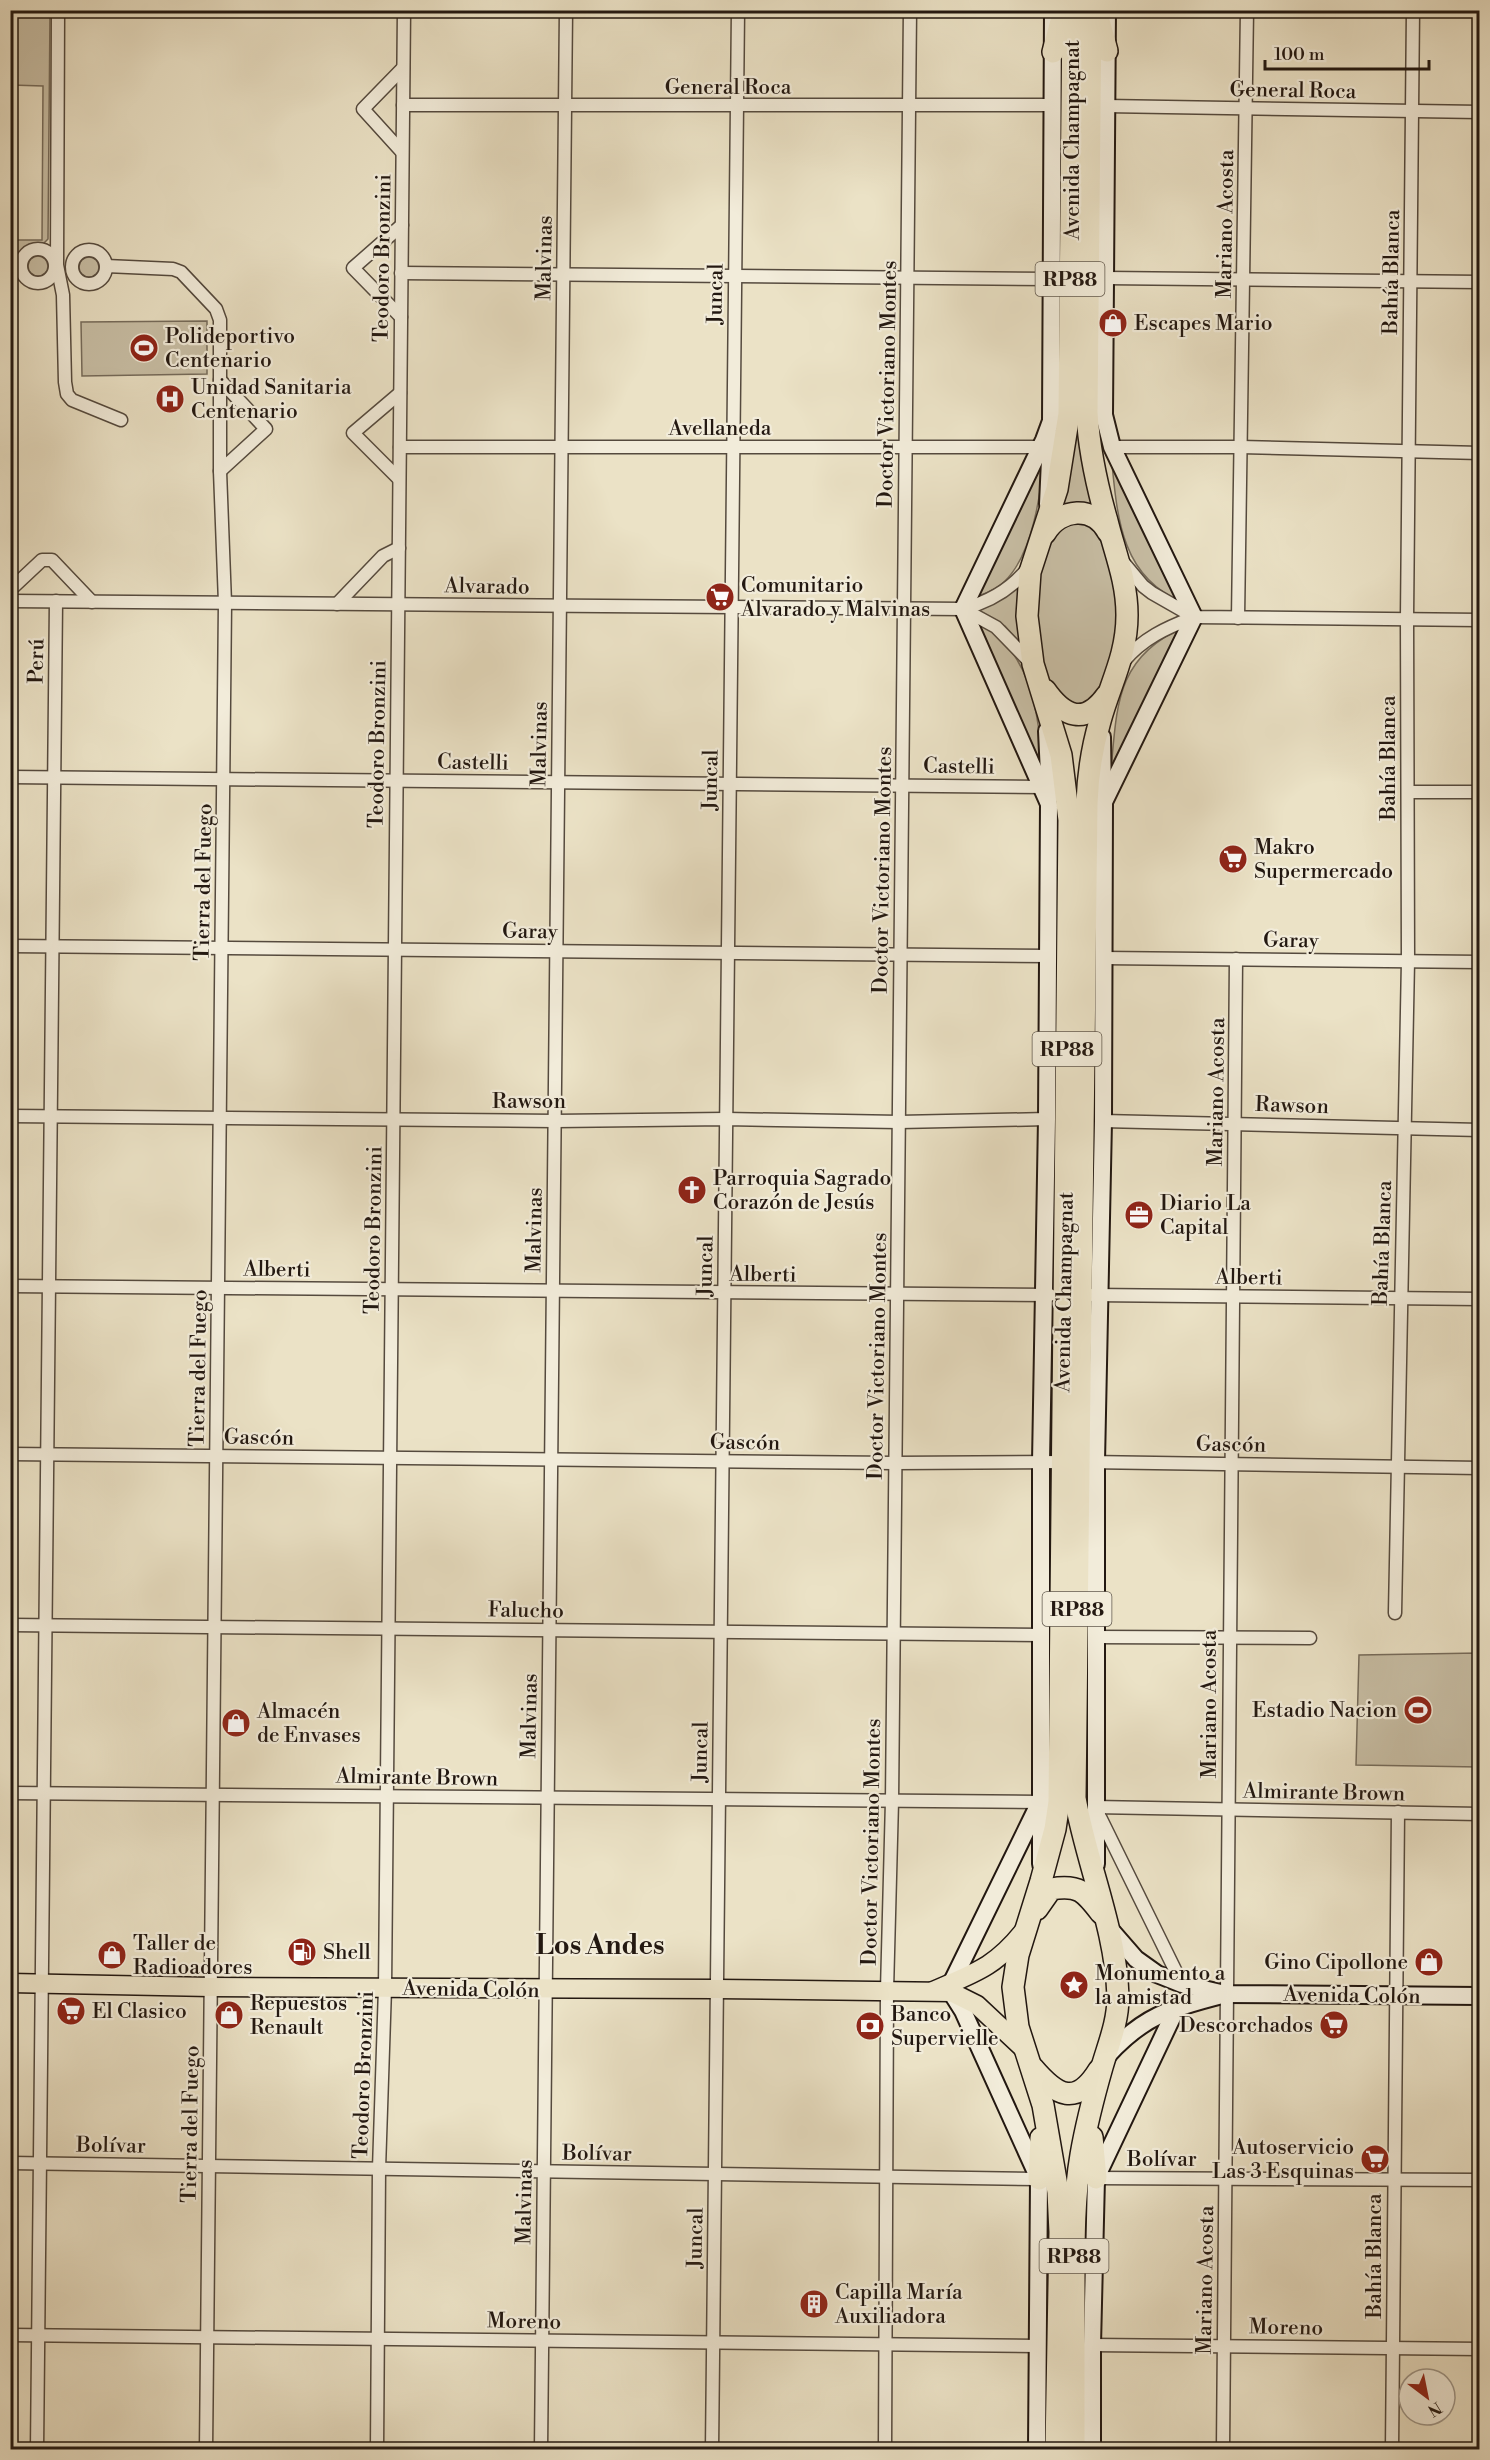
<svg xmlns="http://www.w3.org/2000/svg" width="1490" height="2460" viewBox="0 0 1490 2460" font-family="'Libre Bodoni',serif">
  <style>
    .green { fill: #c9c0a7; stroke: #766c5c; stroke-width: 1.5 }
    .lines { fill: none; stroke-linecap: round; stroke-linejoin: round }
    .street-casing { stroke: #554a3e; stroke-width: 15 }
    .secondary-casing { stroke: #231811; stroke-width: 20 }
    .primary-casing { stroke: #231811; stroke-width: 21 }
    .highway-casing { stroke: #231811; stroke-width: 24 }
    .street { stroke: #f2ecda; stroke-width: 12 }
    .secondary { stroke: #f2ecda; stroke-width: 16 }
    .primary { stroke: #ebe2c6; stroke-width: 18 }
    .highway { stroke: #ebe2c6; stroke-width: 21 }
    .labels { text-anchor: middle; stroke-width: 4.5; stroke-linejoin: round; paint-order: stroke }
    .shield { fill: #f2ecda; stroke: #61584d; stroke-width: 1.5 }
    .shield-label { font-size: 20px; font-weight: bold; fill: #231811 }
    .street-label { font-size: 21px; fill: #231811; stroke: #f2ecda }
    .poi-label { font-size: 21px; fill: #231811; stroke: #f2ecda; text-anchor: start }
    .district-label { font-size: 27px; font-weight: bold; fill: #231811; stroke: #f2ecda }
  </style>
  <rect width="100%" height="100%" fill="#ebe2c6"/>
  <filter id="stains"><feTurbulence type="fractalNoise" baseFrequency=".00333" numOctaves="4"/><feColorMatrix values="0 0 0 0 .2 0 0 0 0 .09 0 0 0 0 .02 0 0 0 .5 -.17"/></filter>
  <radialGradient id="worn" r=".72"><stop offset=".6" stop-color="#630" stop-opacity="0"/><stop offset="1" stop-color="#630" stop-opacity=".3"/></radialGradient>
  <g class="green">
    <path d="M11,10L50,11L48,239L43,244L29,246L12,260L11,240H42L43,86L11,85Z"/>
    <path d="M1079,11L1098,508H1059Z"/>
    <circle cx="38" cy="266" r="10"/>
    <circle cx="89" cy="267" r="10"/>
    <path d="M207,321V374L82,376L81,322Z"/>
    <path d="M1111,454L1182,602C1119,576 1117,513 1111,454Z"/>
    <path d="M1043,456C1042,492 1032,555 1005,581C996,590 984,594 972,598Z"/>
    <path d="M1079,520L1098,532L1105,543L1118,590L1115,655L1095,699L1074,707L1055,692L1048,678L1042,661L1035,591L1050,540L1063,525Z"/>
    <path d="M1020,585L1024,648L1005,626L972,609Z"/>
    <path d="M974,621C1032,648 1038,712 1043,769Z"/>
    <path d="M1184,627L1111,770C1117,705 1116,657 1184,627Z"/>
    <path d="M1479,1653V1767L1356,1765L1359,1655Z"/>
  </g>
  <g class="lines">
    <g class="street-casing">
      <g id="street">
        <path d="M58,10L57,265L63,295L65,382L67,394L72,400L121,420"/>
        <path d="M403,105H1053"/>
        <path d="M1106,106L1480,112"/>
        <path d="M402,152L363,109L403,68"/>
        <circle cx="38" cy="266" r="17"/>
        <circle cx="89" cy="267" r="17"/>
        <path d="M106,266L173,269L181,272L216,309L220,320V471L225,603L206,2450"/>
        <path d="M401,273L1052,279"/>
        <path d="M1106,278L1480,282"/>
        <path d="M401,317L353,268L402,225"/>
        <path d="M220,380L266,429L220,471"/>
        <path d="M400,447H1041"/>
        <path d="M1112,447H1241L1480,453"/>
        <path d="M399,479L353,433L400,393"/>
        <path d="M1123,562L1143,586L1152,593L1194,617L1480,620"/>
        <path d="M10,590L42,560H52L92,602"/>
        <path d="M10,601L963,609C989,602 1011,590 1028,568"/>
        <path d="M337,604L383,556L399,548"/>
        <path d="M963,609L996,627L1031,663"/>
        <path d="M1238,618L1247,10"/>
        <path d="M1123,662C1143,638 1166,628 1194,617"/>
        <path d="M10,777L1043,787"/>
        <path d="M1408,792H1480"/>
        <path d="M10,946L1049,956"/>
        <path d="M1103,958L1480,962"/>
        <path d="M10,1116L555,1121L726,1119L899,1122L1047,1119"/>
        <path d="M1103,1121L1480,1130"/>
        <path d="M10,1286L1050,1295"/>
        <path d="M1092,1295L1480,1299"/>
        <path d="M10,1454L895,1463L1067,1462"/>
        <path d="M1088,1462L1480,1468"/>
        <path d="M1395,1613L1408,961L1407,618L1413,10"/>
        <path d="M10,1625L1042,1635"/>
        <path d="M1095,1637L1310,1638"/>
        <path d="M10,1793L1040,1802"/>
        <path d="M1182,1984L1095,1807L1480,1814"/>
        <path d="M10,2163L1039,2179"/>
        <path d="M1096,2178L1480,2180"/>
        <path d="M10,2335L1037,2346"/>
        <path d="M1092,2345L1480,2349"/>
        <path d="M37,2450L56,601"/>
        <path d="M377,2450L379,2169L385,1988L404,10"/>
        <path d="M541,2450L566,10"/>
        <path d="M712,2450L738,10"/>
        <path d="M885,2450L887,1990L892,1801L910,10"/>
        <path d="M1223,2450L1236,959"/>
        <path d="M1392,2450L1398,1812"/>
      </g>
    </g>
    <g class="secondary-casing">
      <g id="secondary">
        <path d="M1048,504L1051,437"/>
        <path d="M1047,731L1050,795"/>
        <path d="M1102,737L1103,798"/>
        <path d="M1041,1864V1462L1047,1119L1049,804L963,609L1044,440L1051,421L1053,10"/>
        <path d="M1096,1864V1462L1103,1121L1104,802L1194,617L1112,447L1104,415L1107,10"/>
        <path d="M1109,1928L1136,1959L1157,1974L1182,1984L1225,1994L1480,1996"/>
        <path d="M952,1982L1038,1806"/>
        <path d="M951,1992L963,2011L1039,2179L1037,2450"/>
        <path d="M1107,2056C1143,2016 1171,2008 1222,1995"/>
        <path d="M1092,2450V2345L1096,2178L1177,2007"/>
      </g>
    </g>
    <g class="primary-casing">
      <g id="primary">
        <path d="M10,1983L211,1987L717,1989L951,1992L977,2005L1024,2049"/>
        <path d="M933,1991C974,1973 994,1968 1023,1932"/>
      </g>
    </g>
    <g class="highway-casing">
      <g id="highway">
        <path d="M1098,17L1107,51"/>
        <path d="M1053,52L1064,10"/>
        <path d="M1045,533C1060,508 1094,505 1108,532"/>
        <path d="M1045,690C1064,717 1085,726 1107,695"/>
        <path d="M1037,1909L1051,1889C1079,1884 1085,1892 1101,1913"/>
        <path d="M1033,2068C1057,2096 1076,2107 1099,2070"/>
        <path d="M1092,2137L1096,2178"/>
        <path d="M1039,2179L1041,2138"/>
        <path d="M1056,2450L1060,2232L1058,2192L1043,2105L1018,2027L1013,1987L1018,1955L1041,1881L1055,1829L1059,1802L1069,820L1061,755L1033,664L1027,616L1030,572L1057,489L1069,414L1073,10"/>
        <path d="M1074,2450C1074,2398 1074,2347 1074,2295C1074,2248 1073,2202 1081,2155C1086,2126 1094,2095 1102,2067C1109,2043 1118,2022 1118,1997C1116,1928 1087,1865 1075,1798L1087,803C1088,776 1092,748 1100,721C1110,684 1127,656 1127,615C1127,581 1115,553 1107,521C1097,486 1089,450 1087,413L1091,10"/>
      </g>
    </g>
    <use href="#street" class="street"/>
    <use href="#secondary" class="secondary"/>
    <use href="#primary" class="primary"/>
    <use href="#highway" class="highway"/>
  </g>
  <defs>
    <g id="shop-disc" transform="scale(1.5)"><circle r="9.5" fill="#8f2418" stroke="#f2ecda"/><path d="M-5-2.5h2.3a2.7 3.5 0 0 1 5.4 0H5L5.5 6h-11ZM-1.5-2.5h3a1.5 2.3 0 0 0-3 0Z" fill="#fff"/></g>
    <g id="stadium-disc" transform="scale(1.5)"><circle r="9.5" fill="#8f2418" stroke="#f2ecda"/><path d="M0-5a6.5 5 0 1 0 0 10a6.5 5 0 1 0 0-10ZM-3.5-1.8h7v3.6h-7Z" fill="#fff"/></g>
    <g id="hospital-disc" transform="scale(1.5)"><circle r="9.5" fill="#8f2418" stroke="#f2ecda"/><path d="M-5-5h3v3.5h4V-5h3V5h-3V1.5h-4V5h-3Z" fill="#fff"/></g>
    <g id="supermarket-disc" transform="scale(1.5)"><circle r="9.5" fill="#8f2418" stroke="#f2ecda"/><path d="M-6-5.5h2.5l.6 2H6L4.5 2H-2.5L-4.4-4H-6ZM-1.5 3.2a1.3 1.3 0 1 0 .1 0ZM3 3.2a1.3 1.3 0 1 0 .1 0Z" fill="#fff"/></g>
    <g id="church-disc" transform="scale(1.5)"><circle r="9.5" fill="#8f2418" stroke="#f2ecda"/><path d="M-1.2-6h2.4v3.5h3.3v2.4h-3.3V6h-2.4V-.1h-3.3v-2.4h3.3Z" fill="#fff"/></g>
    <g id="office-disc" transform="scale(1.5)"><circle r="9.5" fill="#8f2418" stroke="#f2ecda"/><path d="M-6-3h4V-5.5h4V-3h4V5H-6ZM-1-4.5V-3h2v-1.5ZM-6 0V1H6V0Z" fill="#fff"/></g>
    <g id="fuel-disc" transform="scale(1.5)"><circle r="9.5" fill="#8f2418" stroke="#f2ecda"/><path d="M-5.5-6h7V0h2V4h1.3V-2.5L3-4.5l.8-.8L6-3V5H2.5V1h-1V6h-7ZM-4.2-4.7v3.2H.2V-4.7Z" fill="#fff"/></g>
    <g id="sight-disc" transform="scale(1.5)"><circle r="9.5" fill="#8f2418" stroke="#f2ecda"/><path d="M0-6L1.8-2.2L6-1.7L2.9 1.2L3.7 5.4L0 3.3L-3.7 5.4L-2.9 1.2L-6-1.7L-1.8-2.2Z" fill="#fff"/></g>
    <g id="bank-disc" transform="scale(1.5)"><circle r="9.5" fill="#8f2418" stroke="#f2ecda"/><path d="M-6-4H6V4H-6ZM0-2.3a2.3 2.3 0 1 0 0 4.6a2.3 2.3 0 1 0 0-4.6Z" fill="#fff"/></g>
    <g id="building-disc" transform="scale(1.5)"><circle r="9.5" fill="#8f2418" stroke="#f2ecda"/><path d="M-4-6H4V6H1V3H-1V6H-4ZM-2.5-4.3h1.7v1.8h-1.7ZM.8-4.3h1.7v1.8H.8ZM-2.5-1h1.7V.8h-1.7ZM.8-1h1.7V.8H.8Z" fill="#fff"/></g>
  </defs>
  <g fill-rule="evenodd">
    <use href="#shop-disc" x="1113" y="323"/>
    <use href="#stadium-disc" x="144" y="348"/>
    <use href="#hospital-disc" x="170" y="399"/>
    <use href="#supermarket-disc" x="720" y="597"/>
    <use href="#supermarket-disc" x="1233" y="859"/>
    <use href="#church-disc" x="692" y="1190"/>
    <use href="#office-disc" x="1139" y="1215"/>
    <use href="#stadium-disc" x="1418" y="1710"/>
    <use href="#shop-disc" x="236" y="1723"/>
    <use href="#fuel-disc" x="302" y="1952"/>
    <use href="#shop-disc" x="112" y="1955"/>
    <use href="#shop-disc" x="1429" y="1962"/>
    <use href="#sight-disc" x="1074" y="1985"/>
    <use href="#supermarket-disc" x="71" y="2011"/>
    <use href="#shop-disc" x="229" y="2015"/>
    <use href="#supermarket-disc" x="1334" y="2025"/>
    <use href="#bank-disc" x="870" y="2026"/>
    <use href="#supermarket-disc" x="1375" y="2159"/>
    <use href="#building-disc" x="814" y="2304"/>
  </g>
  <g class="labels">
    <g class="shield">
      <rect x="1035.5" y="262" width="69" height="34" rx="4.5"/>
      <rect x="1032.5" y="1032" width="69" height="34" rx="4.5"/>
      <rect x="1042.5" y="1592" width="69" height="34" rx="4.5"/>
      <rect x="1039.5" y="2239" width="69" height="34" rx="4.5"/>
    </g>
    <g class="shield-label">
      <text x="1070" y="286">RP88</text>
      <text x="1067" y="1056">RP88</text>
      <text x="1077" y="1616">RP88</text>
      <text x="1074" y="2263">RP88</text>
    </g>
    <g class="street-label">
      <text x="728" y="94">General Roca</text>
      <text transform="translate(1293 90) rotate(1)" y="7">General Roca</text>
      <text transform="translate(1072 140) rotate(-90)" y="7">Avenida Champagnat</text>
      <text transform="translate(1225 224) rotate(-89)" y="7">Mariano Acosta</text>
      <text transform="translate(382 258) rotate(-89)" y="7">Teodoro Bronzini</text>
      <text transform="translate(544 258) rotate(-89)" y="7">Malvinas</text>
      <text transform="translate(1391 272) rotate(-89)" y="7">Bahía Blanca</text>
      <text transform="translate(715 294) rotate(-89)" y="7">Juncal</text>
      <text transform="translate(887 384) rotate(-89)" y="7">Doctor Victoriano Montes</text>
      <text x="720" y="435">Avellaneda</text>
      <text transform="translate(487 586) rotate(1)" y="7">Alvarado</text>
      <text transform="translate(36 661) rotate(-89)" y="7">Perú</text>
      <text transform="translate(377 744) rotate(-89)" y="7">Teodoro Bronzini</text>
      <text transform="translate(539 744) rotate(-89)" y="7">Malvinas</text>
      <text transform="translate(1388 758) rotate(-90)" y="7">Bahía Blanca</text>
      <text transform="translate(473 762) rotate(1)" y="7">Castelli</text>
      <text transform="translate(959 766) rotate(1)" y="7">Castelli</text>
      <text transform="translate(710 780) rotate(-89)" y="7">Juncal</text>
      <text transform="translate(882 870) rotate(-89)" y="7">Doctor Victoriano Montes</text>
      <text transform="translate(203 882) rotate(-89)" y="7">Tierra del Fuego</text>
      <text transform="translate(530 931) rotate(1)" y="7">Garay</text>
      <text transform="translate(1291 940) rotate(1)" y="7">Garay</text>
      <text transform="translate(1216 1092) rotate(-89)" y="7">Mariano Acosta</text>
      <text x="529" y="1108">Rawson</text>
      <text transform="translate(1292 1105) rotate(2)" y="7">Rawson</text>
      <text transform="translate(373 1230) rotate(-89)" y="7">Teodoro Bronzini</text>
      <text transform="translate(534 1230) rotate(-89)" y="7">Malvinas</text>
      <text transform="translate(1382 1243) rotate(-88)" y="7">Bahía Blanca</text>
      <text transform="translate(705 1266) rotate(-89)" y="7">Juncal</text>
      <text transform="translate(277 1269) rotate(1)" y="7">Alberti</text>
      <text transform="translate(763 1274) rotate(1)" y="7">Alberti</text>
      <text transform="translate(1249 1277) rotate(1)" y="7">Alberti</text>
      <text transform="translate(1064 1292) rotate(-89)" y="7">Avenida Champagnat</text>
      <text transform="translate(877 1356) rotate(-89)" y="7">Doctor Victoriano Montes</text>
      <text transform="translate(198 1368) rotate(-89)" y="7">Tierra del Fuego</text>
      <text transform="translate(259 1437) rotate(1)" y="7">Gascón</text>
      <text transform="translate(745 1442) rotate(1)" y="7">Gascón</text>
      <text transform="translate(1231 1444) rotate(1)" y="7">Gascón</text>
      <text transform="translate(526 1610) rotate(1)" y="7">Falucho</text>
      <text transform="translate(1209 1704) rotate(-90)" y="7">Mariano Acosta</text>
      <text transform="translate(529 1716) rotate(-89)" y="7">Malvinas</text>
      <text transform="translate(700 1752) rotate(-89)" y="7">Juncal</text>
      <text transform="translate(417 1777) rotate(1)" y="7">Almirante Brown</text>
      <text transform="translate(1324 1792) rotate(1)" y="7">Almirante Brown</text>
      <text transform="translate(871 1842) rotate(-89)" y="7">Doctor Victoriano Montes</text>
      <text transform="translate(471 1989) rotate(1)" y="7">Avenida Colón</text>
      <text transform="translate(1352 1995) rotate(1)" y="7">Avenida Colón</text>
      <text transform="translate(363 2075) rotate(-88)" y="7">Teodoro Bronzini</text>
      <text transform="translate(190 2124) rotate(-89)" y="7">Tierra del Fuego</text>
      <text transform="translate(111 2145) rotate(1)" y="7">Bolívar</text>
      <text transform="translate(597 2153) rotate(1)" y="7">Bolívar</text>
      <text x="1162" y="2166">Bolívar</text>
      <text transform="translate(524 2202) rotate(-89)" y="7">Malvinas</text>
      <text transform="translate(695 2238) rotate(-89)" y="7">Juncal</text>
      <text transform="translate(1374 2256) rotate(-90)" y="7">Bahía Blanca</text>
      <text transform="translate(1205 2280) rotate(-89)" y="7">Mariano Acosta</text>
      <text transform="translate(524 2321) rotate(1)" y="7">Moreno</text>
      <text transform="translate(1286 2327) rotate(1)" y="7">Moreno</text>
    </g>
    <g class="poi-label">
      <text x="1134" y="330">Escapes Mario</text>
      <text x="165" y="343">Polideportivo<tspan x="165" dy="24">Centenario</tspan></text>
      <text x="191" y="394">Unidad Sanitaria<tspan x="191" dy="24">Centenario</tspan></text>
      <text x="741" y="592">Comunitario<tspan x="741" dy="24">Alvarado y Malvinas</tspan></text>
      <text x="1254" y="854">Makro<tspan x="1254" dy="24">Supermercado</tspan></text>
      <text x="713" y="1185">Parroquia Sagrado<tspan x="713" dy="24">Corazón de Jesús</tspan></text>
      <text x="1160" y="1210">Diario La<tspan x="1160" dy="24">Capital</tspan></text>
      <text x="1397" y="1717" text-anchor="end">Estadio Nacion</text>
      <text x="257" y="1718">Almacén<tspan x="257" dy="24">de Envases</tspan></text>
      <text x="133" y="1950">Taller de<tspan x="133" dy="24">Radioadores</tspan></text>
      <text x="323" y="1959">Shell</text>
      <text x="1408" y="1969" text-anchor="end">Gino Cipollone</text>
      <text x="1095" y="1980">Monumento a<tspan x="1095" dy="24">la amistad</tspan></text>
      <text x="250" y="2010">Repuestos<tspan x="250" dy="24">Renault</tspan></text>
      <text x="92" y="2018">El Clasico</text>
      <text x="891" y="2021">Banco<tspan x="891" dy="24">Supervielle</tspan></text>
      <text x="1313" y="2032" text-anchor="end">Descorchados</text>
      <text x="1354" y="2154" text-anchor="end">Autoservicio<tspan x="1354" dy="24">Las 3 Esquinas</tspan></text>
      <text x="835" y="2299">Capilla María<tspan x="835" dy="24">Auxiliadora</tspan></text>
    </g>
    <g class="district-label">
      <text x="600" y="1954">Los Andes</text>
    </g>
  </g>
  <rect width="1490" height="2460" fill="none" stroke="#ebe2c6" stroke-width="36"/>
  <rect x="12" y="12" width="1466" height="2436" fill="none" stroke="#231811" stroke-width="3"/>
  <rect x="18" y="18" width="1454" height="2424" fill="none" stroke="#231811" stroke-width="1.5"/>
  <g transform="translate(1427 2397) rotate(148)"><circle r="28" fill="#f2ecda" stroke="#9f978a" stroke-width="1.5"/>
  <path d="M0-4.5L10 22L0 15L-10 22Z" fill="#8f2418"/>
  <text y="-9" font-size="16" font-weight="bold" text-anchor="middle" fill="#231811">N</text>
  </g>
  <path d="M1265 60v9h164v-9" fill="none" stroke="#231811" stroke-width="3"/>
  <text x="1274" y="60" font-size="18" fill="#231811" stroke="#f2ecda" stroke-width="4.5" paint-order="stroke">100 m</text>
  <rect width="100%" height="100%" filter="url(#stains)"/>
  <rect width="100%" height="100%" fill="url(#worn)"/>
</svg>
